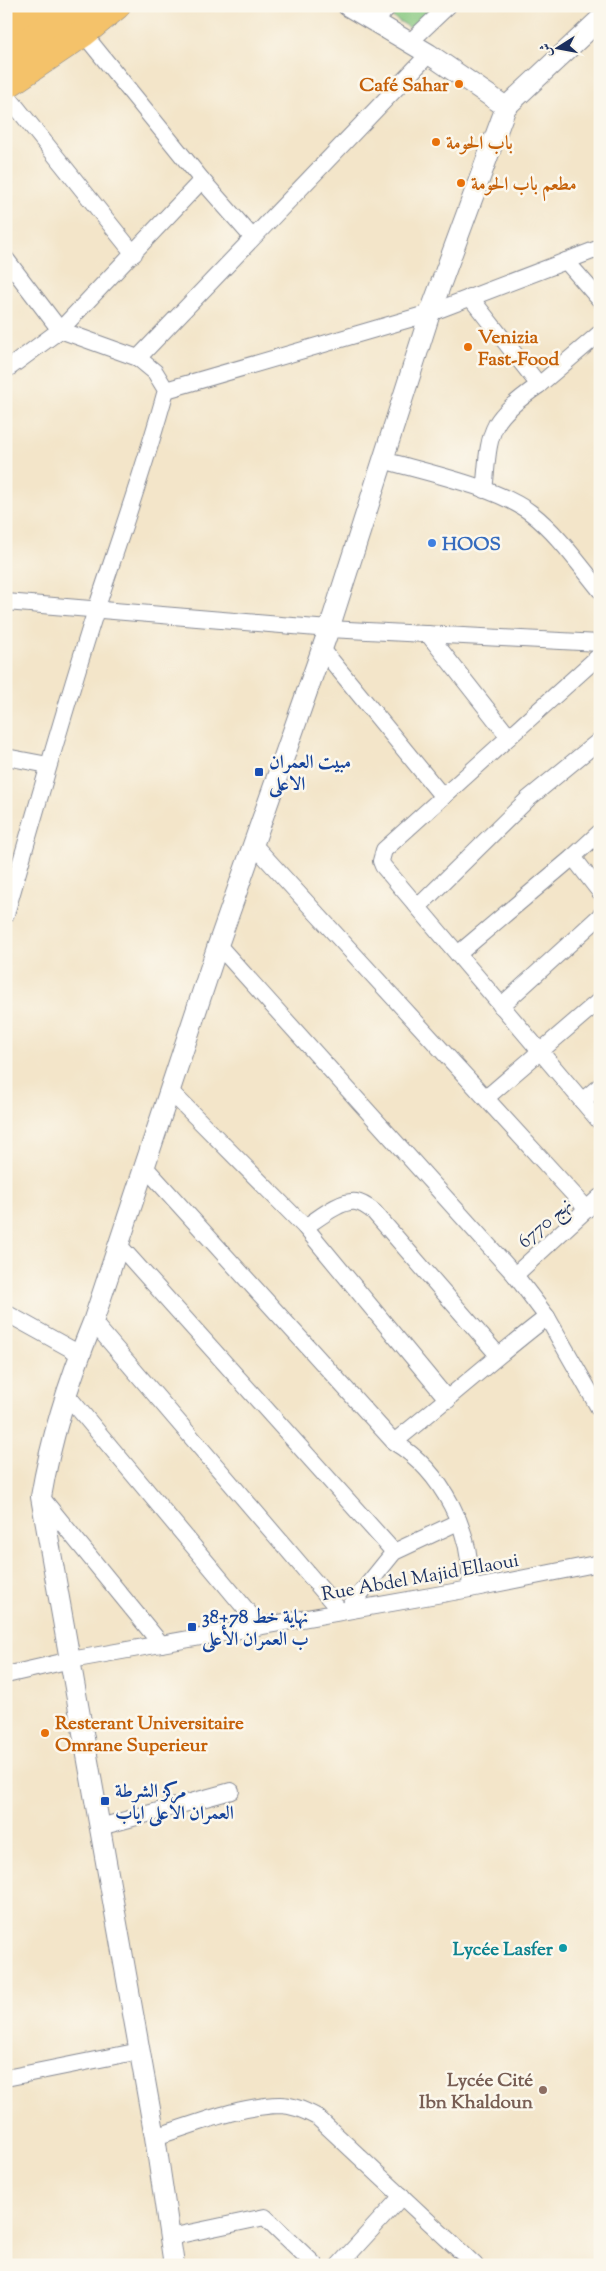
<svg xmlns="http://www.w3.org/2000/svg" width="606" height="2271" viewBox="0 0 606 2271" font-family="'Sorts Mill Goudy',Amiri,serif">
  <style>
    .green { fill: #87c880; stroke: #517c6f }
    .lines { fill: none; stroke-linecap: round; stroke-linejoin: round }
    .minor-casing { stroke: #878a94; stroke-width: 18 }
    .tertiary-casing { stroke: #878a94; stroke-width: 22 }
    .trunk-casing { stroke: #878a94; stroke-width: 29 }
    .minor { stroke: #fff; stroke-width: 16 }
    .tertiary { stroke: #fff; stroke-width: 20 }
    .trunk { stroke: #f4c26a; stroke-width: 28 }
    .food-dot { fill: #e8710a; stroke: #fbf7ec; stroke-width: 2 }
    .shop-dot { fill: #3f7fe0; stroke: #fbf7ec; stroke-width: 2 }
    .transit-dot { fill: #1a4fb4; stroke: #fbf7ec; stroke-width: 2 }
    .culture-dot { fill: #0f9aa8; stroke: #fbf7ec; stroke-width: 2 }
    .education-dot { fill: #8d6e63; stroke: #fbf7ec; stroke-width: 2 }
    .labels { text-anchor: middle; stroke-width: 5; stroke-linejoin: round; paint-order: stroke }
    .food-label { font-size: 19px; font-weight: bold; fill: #c56008; stroke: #fbf7ec; text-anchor: start }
    .shop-label { font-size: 19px; font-weight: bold; fill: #366cbe; stroke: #fbf7ec; text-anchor: start }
    .transit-label { font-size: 19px; font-weight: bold; fill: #164399; stroke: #fbf7ec; text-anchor: start }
    .street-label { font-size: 19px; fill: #1b2f5e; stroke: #fbf7ec }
    .culture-label { font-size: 19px; font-weight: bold; fill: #0d838f; stroke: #fbf7ec; text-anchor: end }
    .education-label { font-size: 19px; font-weight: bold; fill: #785e54; stroke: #fbf7ec; text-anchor: end }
  </style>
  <rect width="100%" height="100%" fill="#fbf7ec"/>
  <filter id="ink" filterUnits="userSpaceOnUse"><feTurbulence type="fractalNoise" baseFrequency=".02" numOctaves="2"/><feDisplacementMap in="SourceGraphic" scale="10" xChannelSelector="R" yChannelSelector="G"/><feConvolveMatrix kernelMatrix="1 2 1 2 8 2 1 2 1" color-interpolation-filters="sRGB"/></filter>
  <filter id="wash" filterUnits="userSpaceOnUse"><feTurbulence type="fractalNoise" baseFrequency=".0096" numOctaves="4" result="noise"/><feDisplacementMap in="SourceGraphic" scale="20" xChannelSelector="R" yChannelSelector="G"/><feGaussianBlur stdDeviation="1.12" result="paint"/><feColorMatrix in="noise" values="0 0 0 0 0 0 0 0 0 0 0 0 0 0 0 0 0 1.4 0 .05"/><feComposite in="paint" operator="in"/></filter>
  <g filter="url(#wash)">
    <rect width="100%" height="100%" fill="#f3e5c9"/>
    <path class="green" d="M398,6H442L417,32L389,15Z"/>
  </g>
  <g filter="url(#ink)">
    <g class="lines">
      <g class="minor-casing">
        <g id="minor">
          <path d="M375,21L389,6"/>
          <path d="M83,33L202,180L252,237"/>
          <path d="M410,42L448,6"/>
          <path d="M6,94L134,254"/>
          <path d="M6,259L60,330L202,180"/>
          <path d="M566,261L600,300"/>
          <path d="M470,297L539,385C526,394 503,411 496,425C486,443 487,470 484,490"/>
          <path d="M6,370L60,330L138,358"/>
          <path d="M539,385L600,333"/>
          <path d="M166,390L430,313L600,248"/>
          <path d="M383,460C425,472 497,487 531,513C558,534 578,563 600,590"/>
          <path d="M6,602L329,629L600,643"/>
          <path d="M428,634L509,737"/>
          <path d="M322,649L443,797"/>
          <path d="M600,655L384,850L381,861L383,866L600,1122"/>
          <path d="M6,757L48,765"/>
          <path d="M253,844L587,1209"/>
          <path d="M573,857L600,892"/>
          <path d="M418,907L528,799L600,740"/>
          <path d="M6,914C35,812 64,711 96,610C120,537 146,464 166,390L155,372L138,358L429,54"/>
          <path d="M218,945L515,1275L547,1317L600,1410"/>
          <path d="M458,954L573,857L600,832"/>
          <path d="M501,1006L600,916"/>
          <path d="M170,1091L305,1227L448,1400"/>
          <path d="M486,1098L600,1000"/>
          <path d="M582,1101L600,1086"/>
          <path d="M145,1167L394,1442C442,1471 474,1533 470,1589"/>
          <path d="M305,1227C318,1219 340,1200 356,1202C363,1203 369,1208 374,1212L498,1355"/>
          <path d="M118,1244L394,1552"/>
          <path d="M515,1275L600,1197"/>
          <path d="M6,1313L80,1354"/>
          <path d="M93,1322L340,1611"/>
          <path d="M67,1395L259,1625"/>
          <path d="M394,1442C446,1401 495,1357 547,1317"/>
          <path d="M41,1497L161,1644"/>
          <path d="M348,1609L394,1552L458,1522"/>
          <path d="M6,1675L71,1660L470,1589L600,1563"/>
          <path d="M100,1827L231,1791"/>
          <path d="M6,2078L140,2051"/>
          <path d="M155,2137C196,2124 238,2106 280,2105C293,2105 306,2111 317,2117L475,2265"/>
          <path d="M170,2237L265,2217L315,2265"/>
          <path d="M339,2265L402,2196"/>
        </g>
      </g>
      <g class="tertiary-casing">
        <g id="tertiary">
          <path d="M348,6L429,54L506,107"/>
          <path d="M174,2265L155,2137L41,1497C51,1437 70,1378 93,1322L218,945L329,629L430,313L506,107L600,19"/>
        </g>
      </g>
      <g class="trunk-casing">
        <g id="trunk">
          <path d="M6,29L40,6"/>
          <path d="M6,57L79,6"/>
          <path d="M6,85L83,33L116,6"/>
        </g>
      </g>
      <use href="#minor" class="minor"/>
      <use href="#tertiary" class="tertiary"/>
      <use href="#trunk" class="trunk"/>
    </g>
  </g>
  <g class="food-dot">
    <circle cx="459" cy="84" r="5"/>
    <circle cx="436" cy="142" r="5"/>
    <circle cx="461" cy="183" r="5"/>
    <circle cx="468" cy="347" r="5"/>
    <circle cx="45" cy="1733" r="5"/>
  </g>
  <circle class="shop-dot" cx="432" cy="543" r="5"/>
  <g class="transit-dot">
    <rect x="254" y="767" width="10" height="10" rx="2.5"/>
    <rect x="187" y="1622" width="10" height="10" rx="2.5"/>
    <rect x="100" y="1796" width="10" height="10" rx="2.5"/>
  </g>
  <circle class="culture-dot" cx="563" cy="1948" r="5"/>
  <circle class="education-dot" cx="543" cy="2090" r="5"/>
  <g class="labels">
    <g class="food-label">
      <text x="449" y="91" text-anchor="end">Café Sahar</text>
      <text x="446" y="149">باب الحومة</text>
      <text x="471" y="190">مطعم باب الحومة</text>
      <text x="478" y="343">Venizia<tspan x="478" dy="22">Fast-Food</tspan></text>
      <text x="55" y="1729">Resterant Universitaire<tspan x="55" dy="22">Omrane Superieur</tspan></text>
    </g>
    <g class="shop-label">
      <text x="442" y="550">HOOS</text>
    </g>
    <g class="transit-label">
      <text x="269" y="768">مبيت العمران<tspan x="269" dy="22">الاعلى</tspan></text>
      <text x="202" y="1623">نهاية خط 78+38<tspan x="202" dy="22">ب العمران الأعلى</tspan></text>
      <text x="115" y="1797">مركز الشرطة<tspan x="115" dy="22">العمران الاعلى اياب</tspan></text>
    </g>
    <g class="street-label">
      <text transform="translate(544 1222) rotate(-42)" y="7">نهج 6770</text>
      <text transform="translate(420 1576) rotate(-10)" y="7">Rue Abdel Majid Ellaoui</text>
    </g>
    <g class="culture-label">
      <text x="553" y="1955">Lycée Lasfer</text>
    </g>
    <g class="education-label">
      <text x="533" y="2086">Lycée Cité<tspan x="533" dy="22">Ibn Khaldoun</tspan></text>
    </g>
  </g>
  <rect width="606" height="2271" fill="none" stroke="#fbf7ec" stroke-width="25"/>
  <g transform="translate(558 48) rotate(259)" stroke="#fbf7ec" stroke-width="4" paint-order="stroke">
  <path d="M0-4L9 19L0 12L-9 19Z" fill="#1b2f5e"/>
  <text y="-8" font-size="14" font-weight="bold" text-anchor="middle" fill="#1b2f5e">ش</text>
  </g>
</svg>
